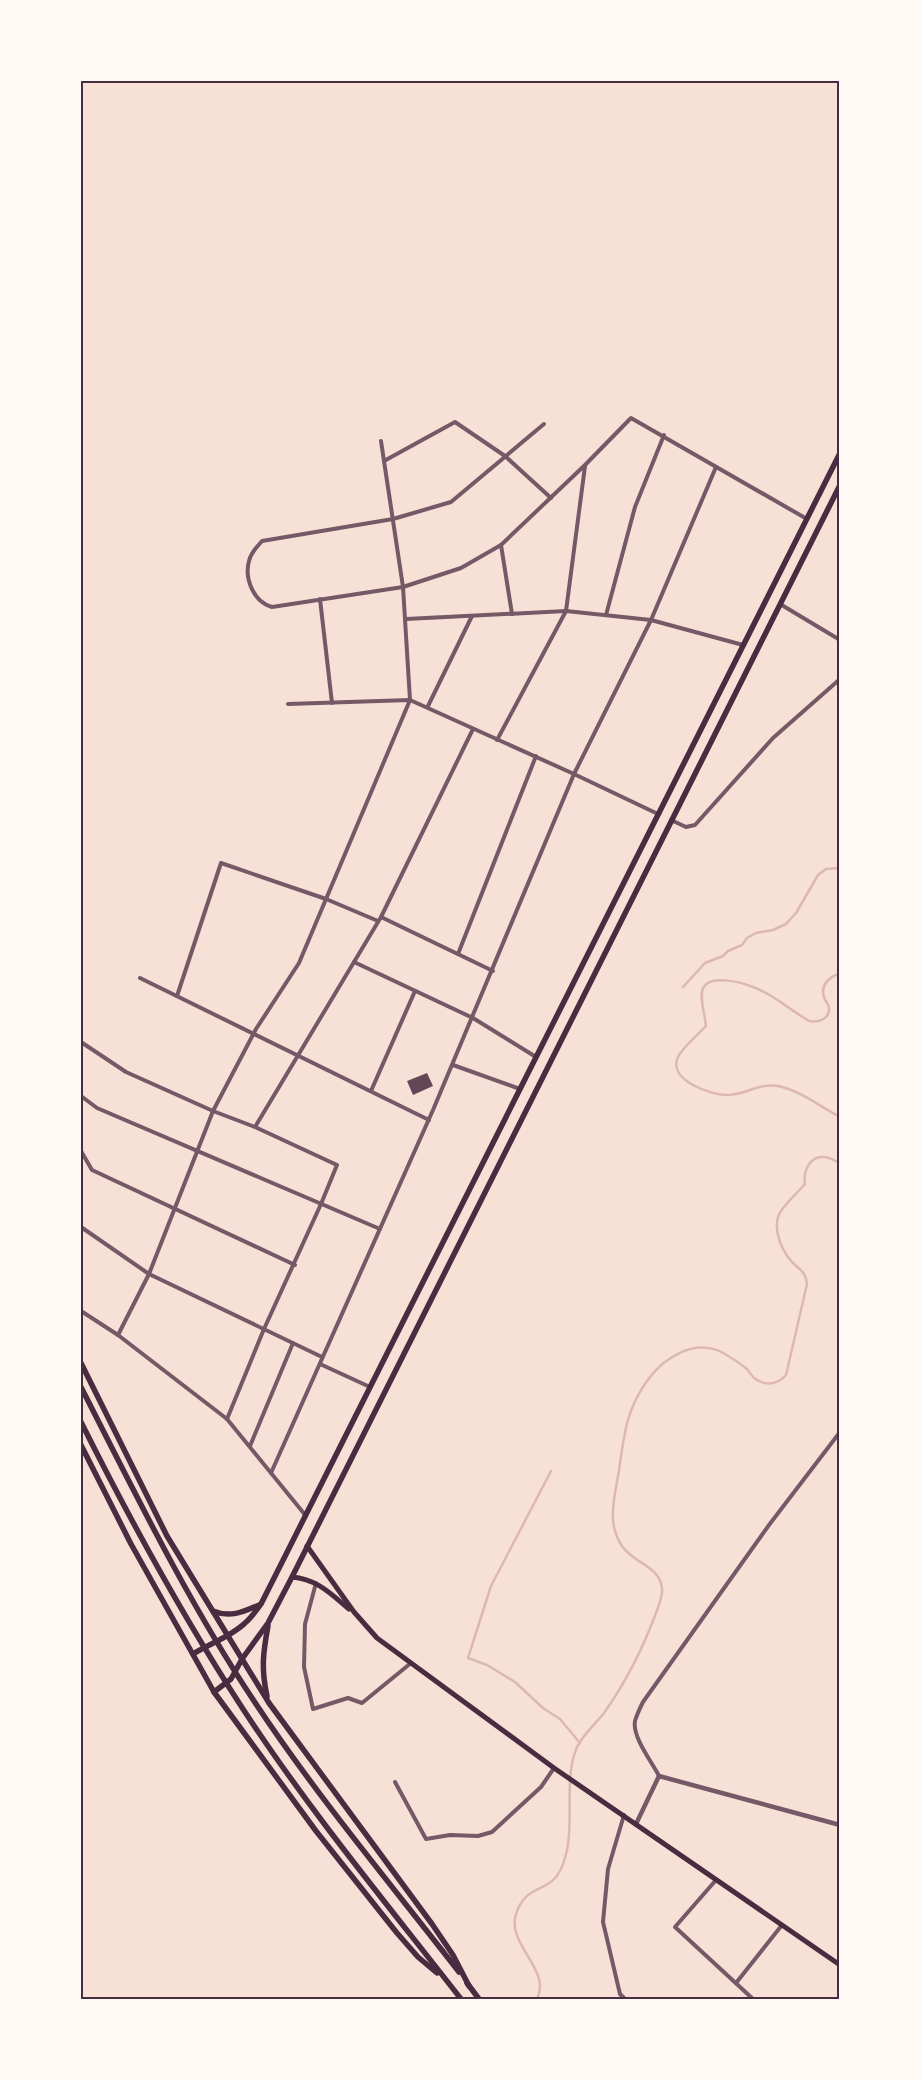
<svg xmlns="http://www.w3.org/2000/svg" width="921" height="2080" viewBox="0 0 921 2080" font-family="'Source Sans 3',sans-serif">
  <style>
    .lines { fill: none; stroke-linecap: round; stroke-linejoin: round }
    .stream { stroke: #dcb8b0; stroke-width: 2.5 }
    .building { fill: #644757 }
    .minor { stroke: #755966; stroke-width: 4 }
    .tertiary { stroke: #755966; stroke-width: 4.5 }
    .secondary { stroke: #4a2c40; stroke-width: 5 }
    .trunk { stroke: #4a2c40; stroke-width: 5.5 }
    .neatline { fill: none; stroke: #4a2c40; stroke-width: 2 }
  </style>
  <rect width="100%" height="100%" fill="#f7e1d7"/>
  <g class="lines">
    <g class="stream">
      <path d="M840,974C829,976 820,986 824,997C825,1001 829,1004 829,1008C830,1019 818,1023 809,1021C790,1010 773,994 753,987C741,982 709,974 703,988C699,997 705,1015 706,1026C699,1034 683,1047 678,1057C667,1080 712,1096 729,1095C746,1094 760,1083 778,1086C799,1090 821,1107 840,1117"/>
      <path d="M683,987L705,963L723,956L728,951L742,945L747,938L756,933L773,930L786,924L796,913L818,875L826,869L840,868"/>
      <path d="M551,1471L491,1586L468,1658L487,1665L515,1682L543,1708L560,1719L580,1743"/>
      <path d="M537,1999C552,1970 506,1944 516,1914C526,1883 549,1893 560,1871C579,1833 561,1785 577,1747C583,1735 596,1723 604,1713C626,1682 643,1648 656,1613C659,1604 663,1597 662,1588C660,1566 633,1563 622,1546C606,1523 615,1496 619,1470C624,1436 626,1410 647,1381C664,1357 696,1337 725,1354C732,1358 741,1364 747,1369C751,1374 753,1379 759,1381C769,1386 779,1383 786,1375L807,1284C806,1272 800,1270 792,1262C781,1250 771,1226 781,1211C788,1201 798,1192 805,1184C803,1172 809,1156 824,1157C829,1157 835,1161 840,1163"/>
    </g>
  </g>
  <path class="building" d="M427,1073L433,1086L413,1095L407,1081Z"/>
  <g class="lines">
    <g class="minor">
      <path d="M544,424L451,502L393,519L262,541C257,547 251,552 249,561C244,579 254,602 272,607L403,587L461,568L501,545L585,465L631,418L807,519"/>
      <path d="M384,461L455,422L505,456L551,498"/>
      <path d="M501,545L512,614"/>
      <path d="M320,599L332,703"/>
      <path d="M780,604L840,640"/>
      <path d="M606,615L635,507L664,435"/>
      <path d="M406,619L566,611L651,620L743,645"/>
      <path d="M288,704L410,700L574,774L658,814"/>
      <path d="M428,706L472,616"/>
      <path d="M497,740L566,611L585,466"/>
      <path d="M671,820L686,827L695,825L773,738L840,679"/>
      <path d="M381,917L493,971"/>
      <path d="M458,954L536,756"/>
      <path d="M354,962L473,1018L536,1057"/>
      <path d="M140,978L429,1120"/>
      <path d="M177,996L221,863L326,899L378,921"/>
      <path d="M81,1042L126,1072L213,1111L255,1127L337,1165L321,1204L264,1329L227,1419"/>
      <path d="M453,1065L520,1089"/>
      <path d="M371,1091L415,991"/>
      <path d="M81,1096L97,1108L380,1229"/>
      <path d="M255,1127L381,917L473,729"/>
      <path d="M81,1151L92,1170L295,1265"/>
      <path d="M81,1227L149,1274L322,1357"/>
      <path d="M81,1311L118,1335L227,1419L306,1516"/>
      <path d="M118,1335L149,1274L213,1111L256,1029L299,963L410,700L403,587L381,441"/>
      <path d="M320,1364L370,1387"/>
      <path d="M250,1446L293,1343"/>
      <path d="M271,1473L433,1110L574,774L651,620L716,467"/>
      <path d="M316,1583L305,1624L304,1667L313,1709L348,1698L362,1703L411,1663"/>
      <path d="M659,1776C652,1762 632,1737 635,1721C637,1714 640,1708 643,1702L769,1525L840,1432"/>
      <path d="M395,1782L426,1839L450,1835L478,1836L492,1832L541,1787L554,1768"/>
      <path d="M624,1815L608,1869L603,1922L620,1994L625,1999"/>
      <path d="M716,1880L675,1927L753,1999"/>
      <path d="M736,1983L782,1925"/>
    </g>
    <path class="tertiary" d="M636,1824L659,1776L840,1825"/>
    <g class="secondary">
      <path d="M307,1546L354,1612L377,1638L554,1768L840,1965"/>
      <path d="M292,1577C317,1579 331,1594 349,1609"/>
    </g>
    <g class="trunk">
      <path d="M81,1363L167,1536L242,1659L269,1703L432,1924L453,1955L469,1986"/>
      <path d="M81,1387C135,1493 188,1602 254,1701C316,1795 390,1883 459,1972"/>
      <path d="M81,1422C130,1520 183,1617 243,1709C309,1810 387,1904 461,1999"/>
      <path d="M81,1445L131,1544L214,1692L316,1831L397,1933L418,1957L437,1973"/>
      <path d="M213,1611C230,1618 243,1612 259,1605"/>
      <path d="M193,1654C209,1644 232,1636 245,1623C251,1618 256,1611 261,1604L840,453"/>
      <path d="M214,1692L231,1679L242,1659L268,1623L292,1577L840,485"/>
      <path d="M267,1696C261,1669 263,1653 268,1626"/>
      <path d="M467,1983L479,1999"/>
    </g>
  </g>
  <rect width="921" height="2080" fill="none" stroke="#fffaf5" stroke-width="165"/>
  <rect x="82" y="82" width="756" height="1916" class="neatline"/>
</svg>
